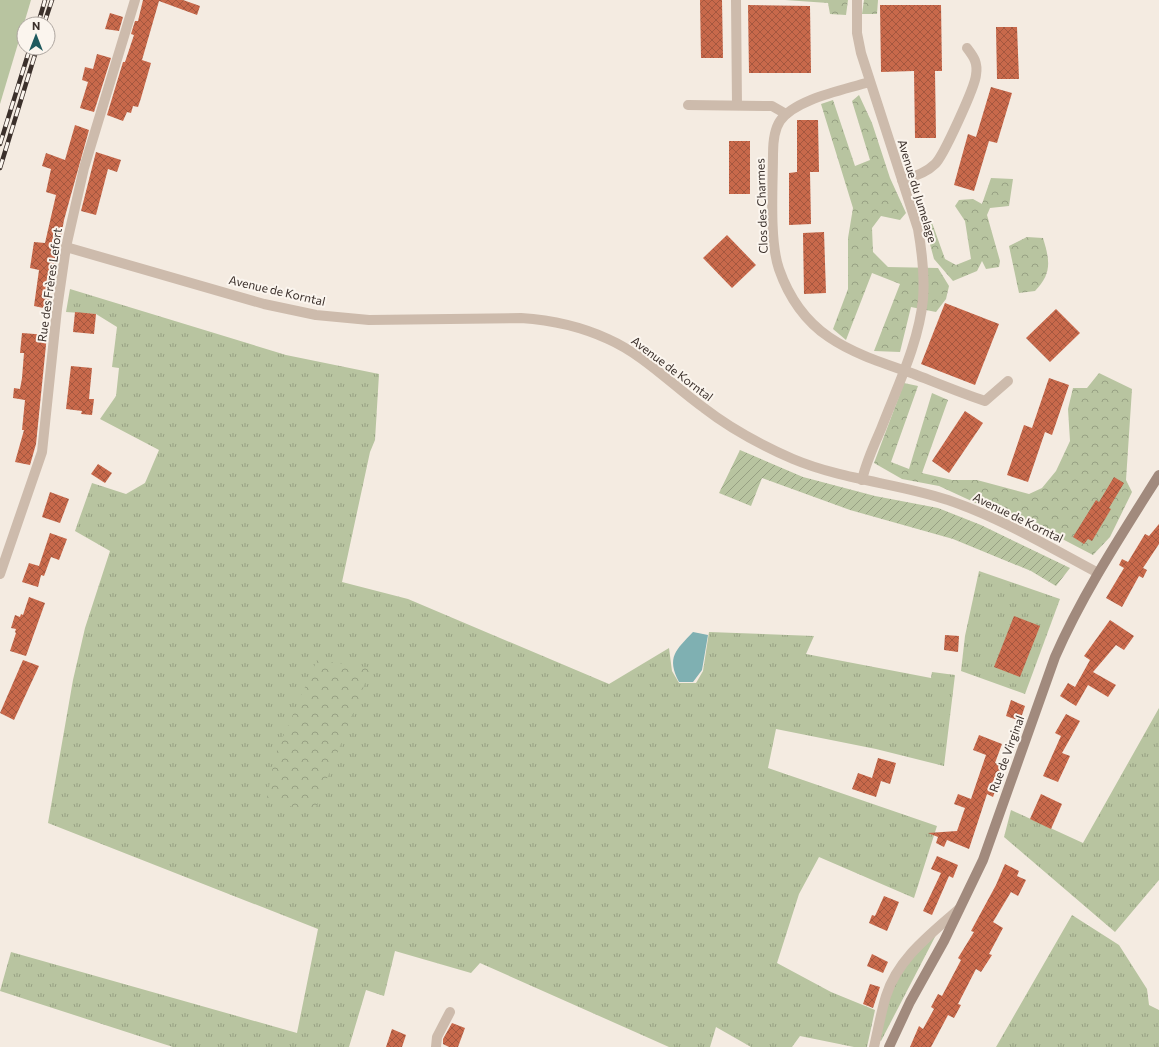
<svg xmlns="http://www.w3.org/2000/svg" width="1159" height="1047" viewBox="0 0 1159 1047" font-family="Commissioner,sans-serif">
  <style>
    .grass { fill: url(#grass-tufts) }
    .forest { fill: url(#forest-crowns) }
    .park { fill: #b8c4a0 }
    .garden { fill: url(#garden-furrows) }
    .water { fill: #7fb0b2 }
    .building { fill: url(#building-cross-hatch) }
    .lines { fill: none; stroke-linecap: round; stroke-linejoin: round }
    .street { stroke: #cdbbac; stroke-width: 10 }
    .secondary { stroke: #a18a7d; stroke-width: 10 }
    .rail-casing { stroke: #3b302b; stroke-width: 4.5 }
    .rail { stroke: #fbf5ee; stroke-width: 3; stroke-dasharray: 9; stroke-linecap: butt }
    .labels { text-anchor: middle; stroke-width: 4; stroke-linejoin: round; paint-order: stroke }
    .street-label { font-size: 12px; fill: #3b302b; stroke: #fbf5ee }
  </style>
  <defs>
    <pattern id="grass-tufts" width="24" height="20" patternUnits="userSpaceOnUse"><rect width="24" height="20" fill="#b8c4a0"/><path d="M3 7l-1-3M5 7V3M7 7l1-3M15 17l-1-3M17 17v-4M19 17l1-3" fill="none" stroke="#97a083"/></pattern>
    <pattern id="forest-crowns" width="20" height="18" patternUnits="userSpaceOnUse"><rect width="20" height="18" fill="#b8c4a0"/><path d="M2 6a3 3 0 1 1 6 0M12 15a3 3 0 1 1 6 0" fill="none" stroke="#97a083"/></pattern>
    <pattern id="garden-furrows" width="10" height="10" patternUnits="userSpaceOnUse"><rect width="10" height="10" fill="#b8c4a0"/><path d="M-1 1l2-2M0 10L10 0M9 11l2-2" fill="none" stroke="#97a083"/></pattern>
    <pattern id="building-cross-hatch" width="8" height="8" patternUnits="userSpaceOnUse"><rect width="8" height="8" fill="#c8694b"/><path d="M0 0l8 8M0 8l8-8" fill="none" stroke="#a4573f"/></pattern>
  </defs>
  <rect width="100%" height="100%" fill="#f4ebe1"/>
  <g class="grass">
    <path d="M70,289L286,355L379,374L375,440L370,452L342,582L408,599L609,684L669,648L672,671L679,683H696L703,671L709,632L814,636L806,654L931,678L932,672L955,675L944,766L876,749L776,729L768,768L937,826L914,898L819,857L799,894L777,963L831,992L875,1010L867,1047H854L800,1036L792,1047H751L716,1027L710,1047H669L480,963L471,973L395,951L384,996L366,990L349,1047H173L0,991L11,952L297,1033L318,929L48,823L73,680L85,628L110,551L75,531L92,483L126,494L145,483L159,450L100,419L116,396L119,368L112,367L117,327L96,314L66,312Z"/>
    <path d="M979,571L1060,599L1025,694L961,671L965,636Z"/>
    <path d="M1159,708V880L1115,932L1004,837L1011,810L1083,843Z"/>
    <path d="M1072,915L1119,945L1147,989L1149,1005L1159,1010V1047H996Z"/>
    <path d="M936,935L881,1041L879,1040C885,1016 889,989 904,968C913,956 925,946 936,935Z"/>
  </g>
  <g class="forest">
    <path d="M785,0H848L846,15L830,14L828,3Z"/>
    <path d="M864,0H878L877,14H862Z"/>
    <path d="M859,95L872,123L890,178L906,213L900,220L881,216L872,228L873,252L888,267L938,268L949,286L946,299L936,312L911,307L900,352L874,351L900,284L872,273L846,340L833,329L848,289V238L853,208L821,104L833,100L855,166L870,160L852,101Z"/>
    <path d="M991,178L1013,179L1009,206L990,208L987,215L1000,261L999,267L986,269L982,261L977,271L953,281L934,259L924,222L931,220L945,259L956,265L971,259L965,221L955,206L959,200L973,199L982,204Z"/>
    <path d="M1027,237L1043,238C1050,261 1052,273 1035,291L1019,293L1009,246Z"/>
    <path d="M1099,373L1132,389L1126,480L1132,492L1110,537L1093,555L1022,518L978,504L939,486L902,479L874,463L904,383L918,386L891,462L909,469L932,393L948,400L922,473L952,480H977L1029,494L1042,488L1056,471L1070,441L1068,409L1073,388H1087Z"/>
    <path d="M317,660L371,668L313,814L267,798L275,755Z"/>
  </g>
  <path class="park" d="M0,0H31L0,104Z"/>
  <path class="garden" d="M740,450L803,477L875,496L938,508L981,525L1070,568L1056,586L1031,571L953,539L850,510L762,478L751,506L719,493Z"/>
  <path class="water" d="M693,632L708,635L702,670L693,682H679C666,657 676,650 693,632Z"/>
  <g class="building">
    <path d="M143,0H183L200,6L197,15L159,1L142,60L151,63L141,98L138,107L133,106L131,113L127,112L123,121L107,115L123,62H125L134,35L131,34L135,21H138Z"/>
    <path d="M700,0H722L723,58H701Z"/>
    <path d="M748,5L810,6L811,73H749Z"/>
    <path d="M880,5H941L942,71H935L936,138H915L914,71L881,72Z"/>
    <path d="M110,13L123,17L119,31L105,29Z"/>
    <path d="M996,27H1017L1019,79H997Z"/>
    <path d="M97,54L111,58L94,112L80,108L88,82L82,80L85,67L93,69Z"/>
    <path d="M991,87L1012,93L997,143L989,141L974,191L954,185L968,134L976,137Z"/>
    <path d="M797,120H818L819,172H810L811,224L789,225V173L797,172Z"/>
    <path d="M75,125L89,130L64,220L48,309L34,306L39,270L30,268L34,242L45,243L56,195L46,192L51,169L42,166L46,153L65,160Z"/>
    <rect x="729" y="141" width="21" height="53"/>
    <path d="M96,152L121,160L117,172L108,169L96,215L81,211Z"/>
    <path d="M824,232L826,293L804,294L803,233Z"/>
    <path d="M727,235L756,265L732,288L703,258Z"/>
    <path d="M945,303L999,324L975,385L921,364Z"/>
    <path d="M1056,309L1080,333L1050,362L1026,338Z"/>
    <path d="M75,312L96,314L94,334L73,332Z"/>
    <path d="M22,333L47,335L36,444L30,465L15,462L24,430H22L25,400L13,398L14,388L20,389L22,378L24,353H20Z"/>
    <path d="M71,366L92,368L89,399H94L92,415L81,414L82,411L66,409Z"/>
    <path d="M1049,378L1069,385L1052,435L1045,432L1028,482L1007,475L1024,425L1032,428Z"/>
    <path d="M965,411L983,423L949,473L932,461Z"/>
    <path d="M98,464L112,473L105,483L91,474Z"/>
    <path d="M1114,477L1124,483L1109,508L1111,509L1092,541L1088,539L1084,544L1073,537L1096,500L1099,502Z"/>
    <path d="M50,492L69,499L60,523L42,517Z"/>
    <path d="M1159,524V544L1143,568L1147,570L1143,578L1139,576L1122,607L1106,598L1124,568L1119,565L1122,559L1128,562L1145,534L1149,536Z"/>
    <path d="M50,533L67,539L59,560L51,557L44,576L41,575L38,587L22,582L29,563L39,566Z"/>
    <path d="M29,597L45,603L26,656L10,651L16,633L15,632L16,629L11,628L15,615L20,617L21,614L23,615Z"/>
    <path d="M1014,616L1040,626L1020,677L994,667Z"/>
    <path d="M1110,620L1134,636L1124,650L1116,645L1093,672L1116,685L1108,697L1088,685L1076,706L1060,696L1068,683L1075,687L1090,660L1084,656Z"/>
    <path d="M945,635L959,636L958,652L944,650Z"/>
    <path d="M23,660L39,666L14,720L0,713Z"/>
    <path d="M1011,700L1025,706L1020,721L1006,716Z"/>
    <path d="M1066,714L1080,721L1062,753L1070,756L1058,782L1043,776L1061,736L1055,733Z"/>
    <path d="M979,735L1002,744L995,763L1004,766L993,797L987,794L969,849L947,840L944,847L936,843L938,837L928,833L957,831L965,808L954,804L958,794L971,799L986,755L973,750Z"/>
    <path d="M878,758L896,763L890,784L881,781L876,797L852,789L858,773L872,778Z"/>
    <path d="M1041,794L1062,804L1051,829L1030,819Z"/>
    <path d="M937,856L958,865L953,878L949,876L932,915L923,911L941,873L931,869Z"/>
    <path d="M1005,864L1019,871L1017,876L1026,880L1018,896L1011,892L993,922L1003,928L989,954L992,955L981,972L976,969L958,1004L961,1005L954,1018L948,1015L931,1047H910L919,1026L923,1029L934,1009L931,1007L938,994L942,996L961,960L958,958L974,932L971,931L996,885Z"/>
    <path d="M884,896L899,902L887,931L869,923L872,915L875,916Z"/>
    <path d="M872,954L888,962L883,973L867,966Z"/>
    <path d="M870,984L880,987L873,1008L863,1004Z"/>
    <path d="M452,1023L465,1028L458,1047H449L443,1044V1039Z"/>
    <path d="M392,1029L406,1035L402,1047H386Z"/>
  </g>
  <g class="lines">
    <g class="street">
      <path d="M736,0L737,105"/>
      <path d="M857,0V33L861,53L918,229C922,252 925,275 923,299C919,343 897,387 881,429C874,445 866,462 862,480"/>
      <path d="M869,82C844,90 795,99 780,121C774,130 773,143 773,154C773,185 769,240 779,269C803,338 851,352 914,374C937,383 961,393 985,401L1008,381"/>
      <path d="M688,105L772,106L786,114"/>
      <path d="M902,180C914,177 926,173 935,164C943,157 975,87 976,75C978,63 974,57 967,48"/>
      <path d="M66,247L264,304L316,315L369,320L521,318C551,320 580,326 608,339C644,355 672,385 704,408C731,429 761,445 793,459C843,480 897,483 948,500C1001,518 1049,547 1098,573"/>
      <path d="M0,574L42,452L57,309L66,247L84,168L135,0"/>
      <path d="M436,1047L437,1037L450,1012"/>
      <path d="M874,1047C878,1030 881,1012 886,996C898,958 931,934 959,909"/>
    </g>
    <path class="secondary" d="M889,1047L910,1002L944,941L983,860L1055,657C1083,593 1122,534 1159,475"/>
    <g class="rail-casing">
      <g id="rail">
        <path d="M38,24L45,0"/>
        <path d="M44,24L52,0"/>
        <path d="M0,144L30,48"/>
        <path d="M0,168L37,48"/>
      </g>
    </g>
    <use href="#rail" class="rail"/>
  </g>
  <g class="labels">
    <g class="street-label">
      <text transform="translate(917 191) rotate(73)" y="4">Avenue du Jumelage</text>
      <text transform="translate(762 206) rotate(-92)" y="4">Clos des Charmes</text>
      <text transform="translate(50 285) rotate(-82)" y="4">Rue des Frères Lefort</text>
      <text transform="translate(277 291) rotate(13)" y="4">Avenue de Korntal</text>
      <text transform="translate(672 369) rotate(37)" y="4">Avenue de Korntal</text>
      <text transform="translate(1018 518) rotate(26)" y="4">Avenue de Korntal</text>
      <text transform="translate(1007 754) rotate(-70)" y="4">Rue de Virginal</text>
    </g>
  </g>
  <g transform="translate(36 36)"><circle r="19" fill="#fbf5ee" stroke="#aea6a0"/>
  <path d="M0-3L7 15L0 10L-7 15Z" fill="#1f5a5e"/>
  <text y="-6" font-size="11" font-weight="bold" text-anchor="middle" fill="#3b302b">N</text>
  </g>
</svg>
